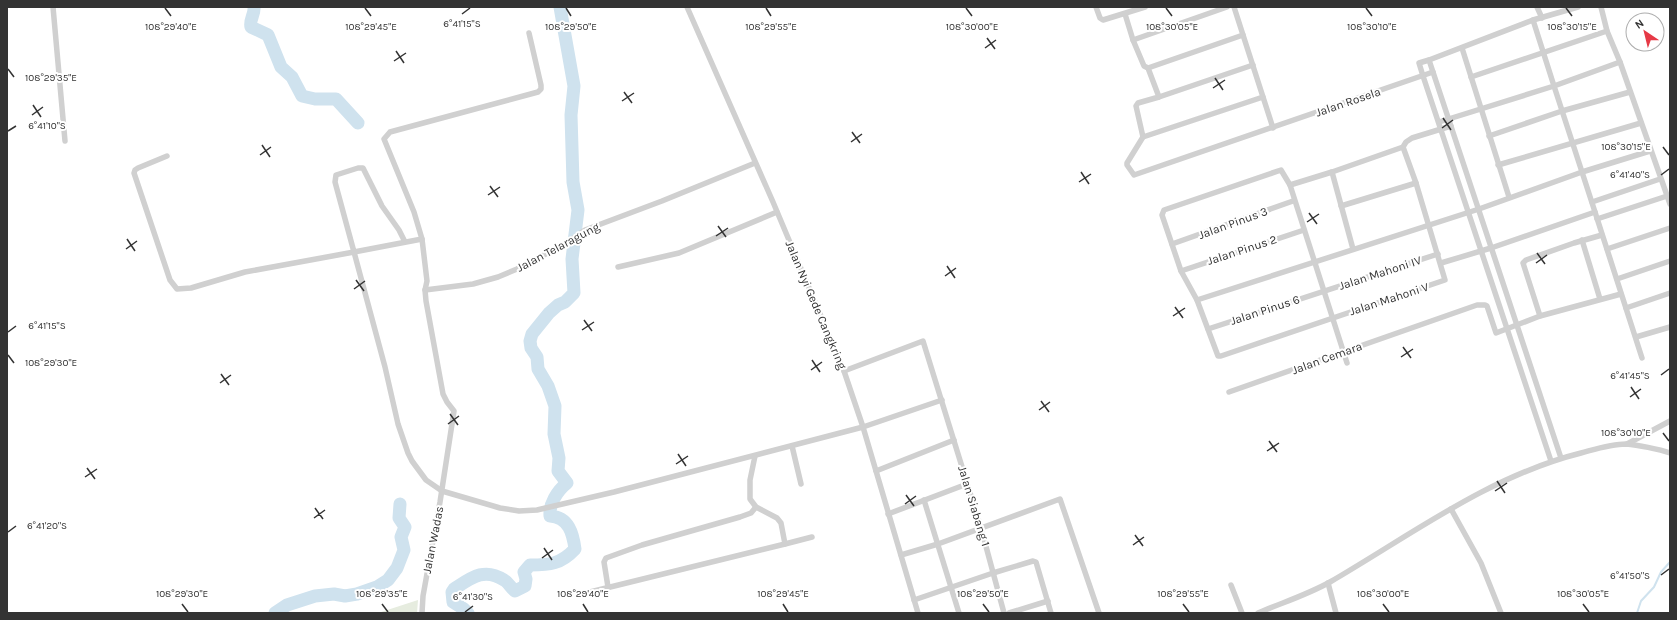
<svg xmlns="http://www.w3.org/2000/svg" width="1677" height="620" viewBox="0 0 1677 620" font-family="Karla,sans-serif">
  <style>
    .grass { fill: #e6ecdf }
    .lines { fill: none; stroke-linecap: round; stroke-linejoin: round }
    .stream { stroke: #cfe2ee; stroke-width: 2 }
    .river { stroke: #cfe2ee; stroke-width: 13 }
    .street { stroke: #d0d0d0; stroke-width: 5.5 }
    .ticks { fill: none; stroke: #333; stroke-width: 1.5 }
    .labels { text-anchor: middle; stroke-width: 4; stroke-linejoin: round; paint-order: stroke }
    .street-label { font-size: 12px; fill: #333; stroke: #fff }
    .ticks-label { font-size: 10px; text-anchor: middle; fill: #333; stroke: #fff; stroke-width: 4; stroke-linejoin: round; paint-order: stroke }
  </style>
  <rect width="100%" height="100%" fill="#fff"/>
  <path class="grass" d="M418,600L417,613H378Z"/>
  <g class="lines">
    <path class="stream" d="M1637,613L1641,601L1654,587L1661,572L1670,562"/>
    <g class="river">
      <path d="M254,7C255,14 249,20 251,27L268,35L281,67L292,77L302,96L315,99H336L358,123"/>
      <path d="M275,613L287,605L315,596L334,594L345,596L357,594L377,587L388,580L397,568L404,550L401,537L405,527L399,518L400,504"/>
      <path d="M468,613L464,609L453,602L452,592L454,589C471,578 484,567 504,580C508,582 511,588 515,591L525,586L526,579L524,572L530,565C550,565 561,564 575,549C573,534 569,517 550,516C549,504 557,491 567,483L558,471L559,458L554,434L555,406L548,386L538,369L537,357L531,348L530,341L532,334L549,313L558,305L565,302L574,293L572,259L578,210L573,182L571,115L574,86L560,7"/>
    </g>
    <g class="street">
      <path d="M53,7L65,141"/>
      <path d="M687,7L773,202L844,371L863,427L918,613"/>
      <path d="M1096,7L1100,18L1103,20L1145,7"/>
      <path d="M1234,7L1273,128"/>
      <path d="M1537,7L1542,18"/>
      <path d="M1601,7L1607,31L1620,62L1670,204"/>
      <path d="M1125,14L1133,40L1144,66L1148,68L1159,97L1138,103L1136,106L1143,137L1127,163V165L1134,175L1433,72"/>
      <path d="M1533,20L1578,7"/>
      <path d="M1133,40L1227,7"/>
      <path d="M1462,48L1509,197"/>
      <path d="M1429,60L1533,20L1554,86L1439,122"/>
      <path d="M1620,62L1554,86L1582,172L1650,151"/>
      <path d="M1148,68L1243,35"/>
      <path d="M1471,77L1607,31"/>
      <path d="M1159,97L1253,65"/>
      <path d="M1489,136L1562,111L1630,92"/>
      <path d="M1143,137L1263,97"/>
      <path d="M1403,147L1416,183L1445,280L1221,356H1218L1197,300L1181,271L1162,215L1164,210L1281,170L1290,185L1332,172L1403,147L1406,142L1412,138L1451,126"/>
      <path d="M167,156L138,168L135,170L134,173L170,280L177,289L191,288L245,272L354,252L385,367L398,424L408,453L412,461L426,480L442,491L500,508L519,511L537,510L614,492L863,427L942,400"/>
      <path d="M1498,165L1641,123"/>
      <path d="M1332,172L1353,249"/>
      <path d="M1290,185L1347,363"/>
      <path d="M1592,202L1660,179"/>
      <path d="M1341,206L1416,183"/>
      <path d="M1597,219L1667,196"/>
      <path d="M1582,240L1600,299"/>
      <path d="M405,242L399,230L382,206L363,168H358L336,175L335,182L354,252L422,239"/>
      <path d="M1172,244L1293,201"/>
      <path d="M1607,249L1670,228"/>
      <path d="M1441,263L1491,248L1595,212L1642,358"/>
      <path d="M618,267L679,253L777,212"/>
      <path d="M1181,271L1304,230"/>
      <path d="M1617,279L1670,261"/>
      <path d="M425,290L473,284L498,277L517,269L565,244L585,230L662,201L755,163"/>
      <path d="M1197,300L1479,209L1582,172L1595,212"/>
      <path d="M1626,308L1670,293"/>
      <path d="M1540,316L1523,263L1526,260L1574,243L1602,235"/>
      <path d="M1208,329L1438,254"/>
      <path d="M1636,337L1670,327"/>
      <path d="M844,371L923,341L981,528L1004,613"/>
      <path d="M1229,392L1477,305H1485L1487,306L1496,333L1540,316L1621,294"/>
      <path d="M1627,444L1670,421"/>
      <path d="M792,446L801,484"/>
      <path d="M1551,461L1423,76L1419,63L1429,60L1561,458"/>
      <path d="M876,471L954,440"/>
      <path d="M924,500L959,613"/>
      <path d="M1451,509L1481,563L1501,613"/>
      <path d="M888,514L967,484"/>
      <path d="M785,544L812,537"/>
      <path d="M901,555L938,544L1060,499L1099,613"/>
      <path d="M1328,583L1336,613"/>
      <path d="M1231,585L1242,613"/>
      <path d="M608,587L604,562L606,558L642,545L740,517L751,513L756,507"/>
      <path d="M590,592L785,544L781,523L777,518L756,507L750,499V480L755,456"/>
      <path d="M914,600L993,573L1033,561L1036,562L1051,613"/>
      <path d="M422,613L423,596L440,502L454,411L447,402L443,394L426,301L425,290L427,281L422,239L414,212L384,139L390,132L538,92L541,89V85L529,33"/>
      <path d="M1009,613L1048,601"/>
      <path d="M1258,613C1281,603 1307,595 1330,582C1411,535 1489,476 1581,453C1596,449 1611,444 1626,444C1637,445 1659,449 1670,453"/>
    </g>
  </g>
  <path class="ticks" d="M165,8L171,16M365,8L371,16M566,8L571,16M766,8L771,16M966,8L972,16M1166,8L1172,16M1366,8L1372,16M1566,8L1572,16M462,14L470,8M987,38L995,49M985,48L996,40M396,51L404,63M394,61L406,53M8,69L14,77M1215,78L1223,90M1213,88L1225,80M624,92L632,103M622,101L634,93M33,105L41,117M32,115L43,107M1443,118L1451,130M1442,128L1453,120M8,131L16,126M852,132L860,143M851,142L862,134M262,145L270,157M1663,147L1669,155M260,155L271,147M1081,172L1089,184M1661,175L1669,169M1079,182L1091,174M490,186L498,197M488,195L500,187M1309,213L1317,224M1307,222L1319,214M718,226L726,237M716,236L728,228M127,239L135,251M126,249L137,241M1537,253L1545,264M1536,263L1547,255M947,266L955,278M945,276L956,268M356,280L364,291M354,289L365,281M1175,307L1183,318M1173,316L1185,308M584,320L592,331M582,330L594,322M8,332L16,326M1403,347L1411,358M8,355L14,363M1401,357L1413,349M812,360L820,372M811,370L822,362M221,374L229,385M1661,375L1669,369M220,383L231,375M1631,387L1639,399M1630,397L1641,389M1041,401L1049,412M1039,410L1050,402M450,414L458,425M448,424L459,416M1663,433L1669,441M1269,441L1277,452M1267,451L1279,443M678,454L686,466M676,464L688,456M87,468L95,479M85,477L97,469M1497,481L1505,493M1495,491L1507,483M906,495L914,506M905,504L916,496M315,508L323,519M314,518L325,510M8,532L16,526M1135,535L1143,546M1133,545L1144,537M544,548L552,560M542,558L553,550M1661,575L1669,569M182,604L188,612M382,604L388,612M583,604L588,612M783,604L788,612M983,604L989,612M1183,604L1189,612M1383,604L1389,612M1583,604L1589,612M465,612L473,606"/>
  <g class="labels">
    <g class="street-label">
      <text transform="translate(1348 102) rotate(-19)" y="4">Jalan Rosela</text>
      <text transform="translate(1233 223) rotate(-20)" y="4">Jalan Pinus 3</text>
      <text transform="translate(558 247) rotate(-28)" y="4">Jalan Telaragung</text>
      <text transform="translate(1242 250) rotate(-18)" y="4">Jalan Pinus 2</text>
      <text transform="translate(1380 273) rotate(-18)" y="4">Jalan Mahoni IV</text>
      <text transform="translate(1389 299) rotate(-18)" y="4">Jalan Mahoni V</text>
      <text transform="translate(816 305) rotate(67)" y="4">Jalan Nyi Gede Cangkring</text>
      <text transform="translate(1265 310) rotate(-18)" y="4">Jalan Pinus 6</text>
      <text transform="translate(1327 358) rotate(-20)" y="4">Jalan Cemara</text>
      <text transform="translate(974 506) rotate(73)" y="4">Jalan Siabang 1</text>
      <text transform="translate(433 540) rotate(-79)" y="4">Jalan Wadas</text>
    </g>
  </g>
  <g class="ticks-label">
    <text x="462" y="27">6°41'15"S</text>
    <text x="171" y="30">108°29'40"E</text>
    <text x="371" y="30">108°29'45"E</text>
    <text x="571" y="30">108°29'50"E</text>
    <text x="1172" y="30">108°30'05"E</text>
    <text x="1372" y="30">108°30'10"E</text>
    <text x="1572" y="30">108°30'15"E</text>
    <text x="771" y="30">108°29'55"E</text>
    <text x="972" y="30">108°30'00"E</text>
    <text x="51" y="81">108°29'35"E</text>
    <text x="47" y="129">6°41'10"S</text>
    <text x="1626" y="150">108°30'15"E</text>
    <text x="1630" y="178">6°41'40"S</text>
    <text x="47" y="329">6°41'15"S</text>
    <text x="51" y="366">108°29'30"E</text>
    <text x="1630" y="379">6°41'45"S</text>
    <text x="1626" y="436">108°30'10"E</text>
    <text x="47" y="529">6°41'20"S</text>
    <text x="1630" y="579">6°41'50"S</text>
    <text x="182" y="597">108°29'30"E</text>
    <text x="382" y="597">108°29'35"E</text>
    <text x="583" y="597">108°29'40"E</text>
    <text x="783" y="597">108°29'45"E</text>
    <text x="983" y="597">108°29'50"E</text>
    <text x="1183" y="597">108°29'55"E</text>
    <text x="1383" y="597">108°30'00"E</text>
    <text x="1583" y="597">108°30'05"E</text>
    <text x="473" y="600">6°41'30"S</text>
  </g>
  <rect width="1677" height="620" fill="none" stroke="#333333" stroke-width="16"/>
  <g transform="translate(1645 32) rotate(325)"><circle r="19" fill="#ffffff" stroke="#adadad"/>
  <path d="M0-3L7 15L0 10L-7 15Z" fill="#e63946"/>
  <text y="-6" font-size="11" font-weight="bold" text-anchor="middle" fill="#333333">N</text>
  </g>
</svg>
